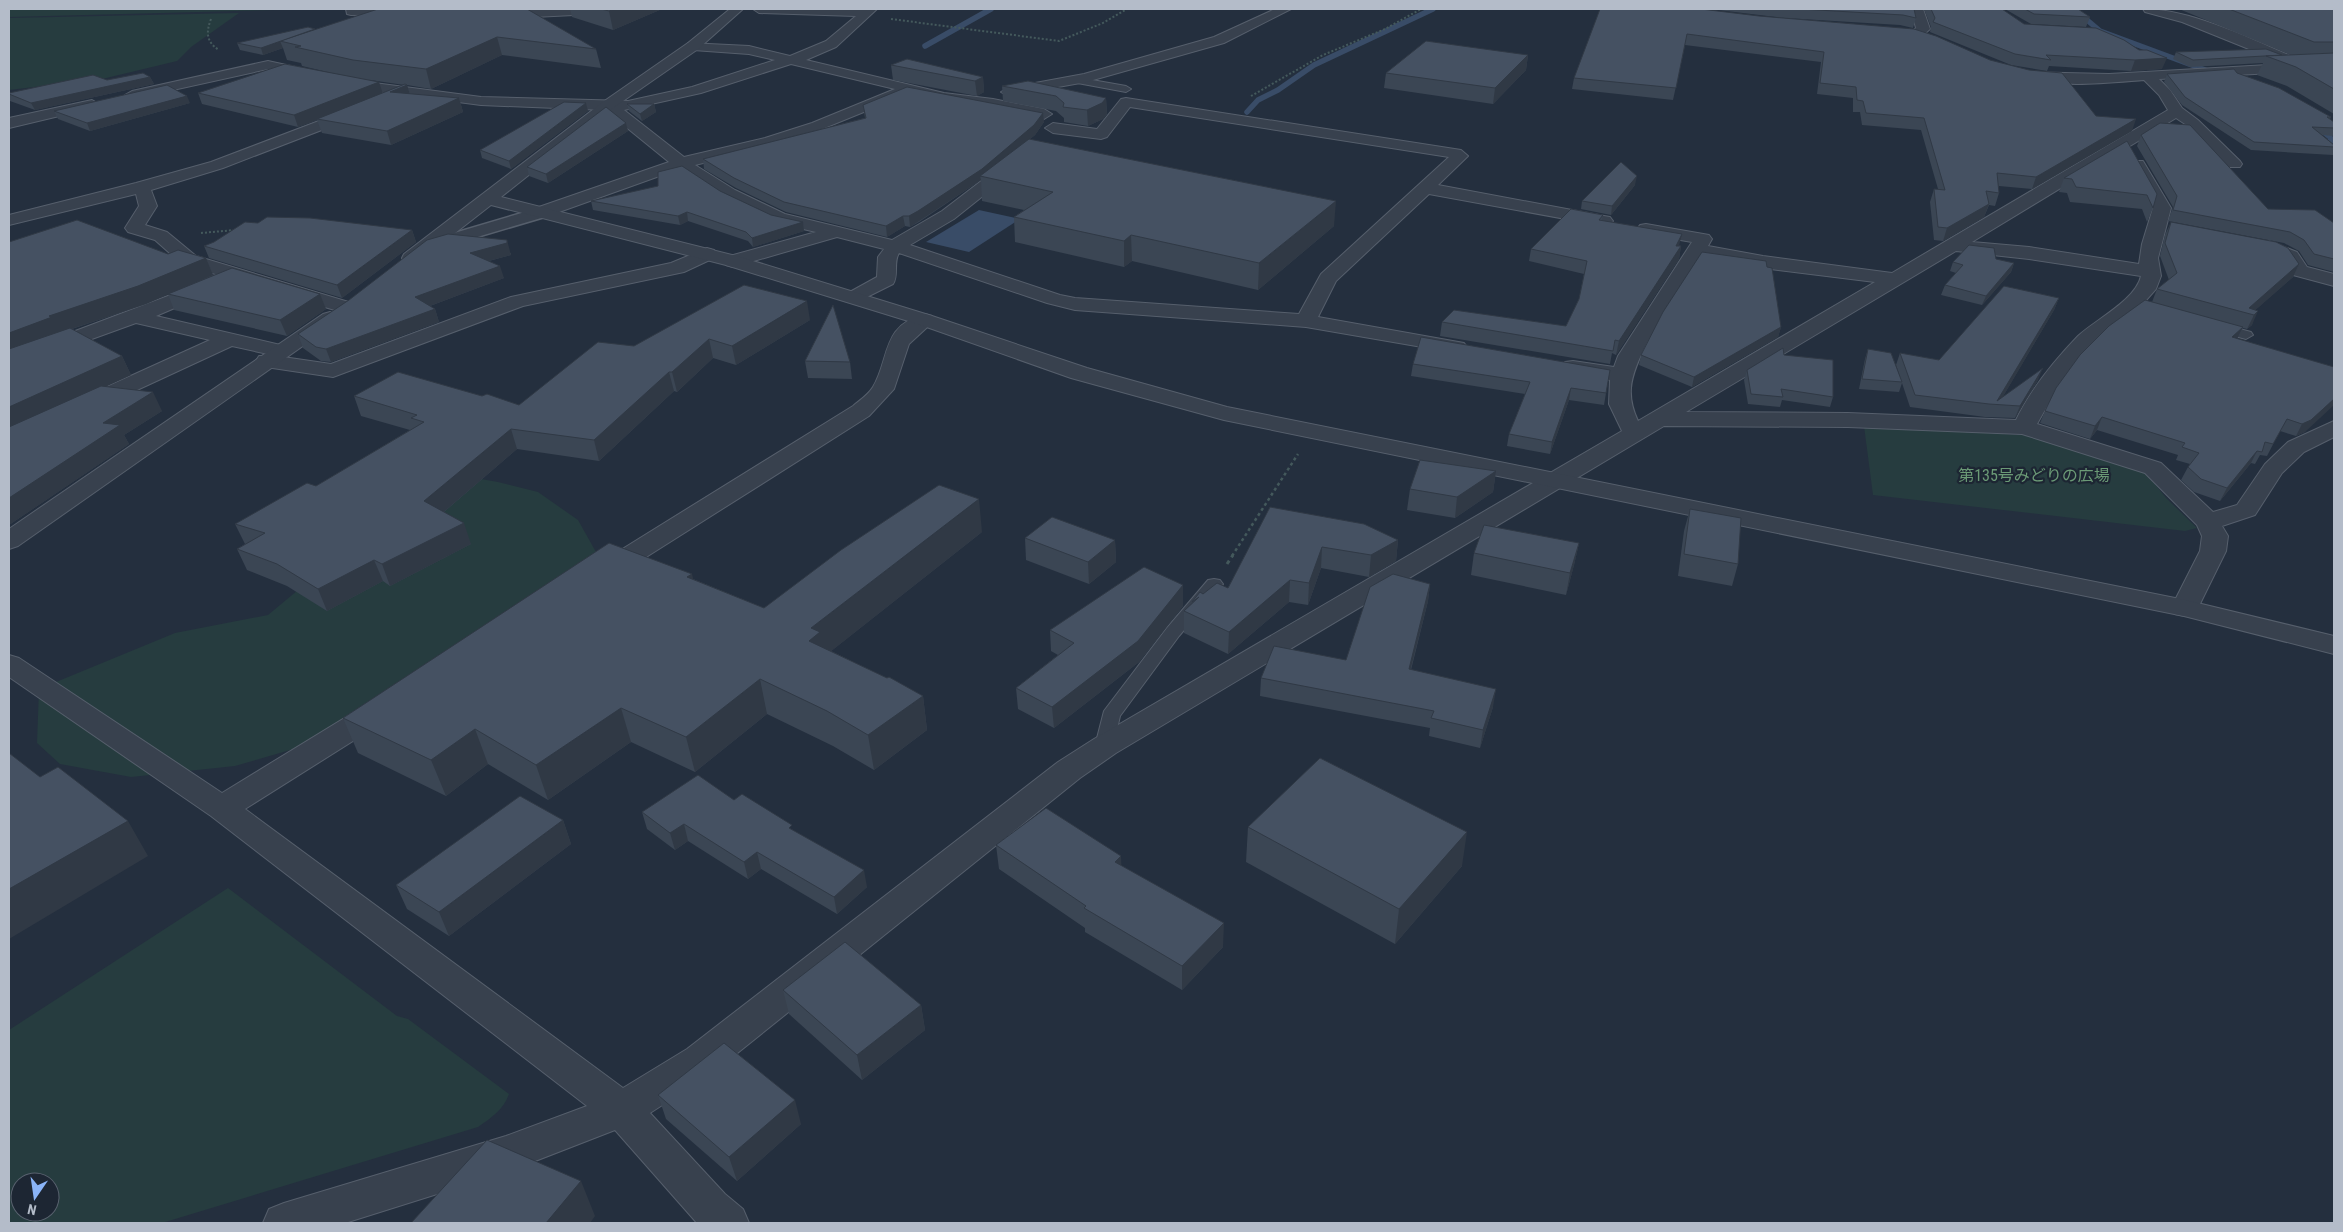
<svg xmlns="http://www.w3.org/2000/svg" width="2343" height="1232" viewBox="0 0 2343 1232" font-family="'Roboto Condensed','Noto Sans JP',sans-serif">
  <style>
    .green { fill: #263c3f; fill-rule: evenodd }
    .water { fill: #394c67 }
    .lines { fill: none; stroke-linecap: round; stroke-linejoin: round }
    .stream-far1 { stroke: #394c67; stroke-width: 5.5 }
    .stream { stroke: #394c67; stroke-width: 8 }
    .service-casing { stroke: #565f6c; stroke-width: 2 }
    .pedestrian-casing { stroke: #565f6c; stroke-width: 3 }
    .minor-casing { stroke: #565f6c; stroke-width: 2 }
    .tertiary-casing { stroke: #565f6c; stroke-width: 2 }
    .path-far2 { stroke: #44595c; stroke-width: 2; stroke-dasharray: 2 2; stroke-linecap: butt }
    .path-far1 { stroke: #44595c; stroke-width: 2.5; stroke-dasharray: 3 3; stroke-linecap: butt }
    .path { stroke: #44595c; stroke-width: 3; stroke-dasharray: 4 4; stroke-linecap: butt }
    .service { fill: #38414e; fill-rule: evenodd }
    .pedestrian { fill: #38414e; fill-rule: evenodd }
    .minor { fill: #38414e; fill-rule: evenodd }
    .tertiary { fill: #38414e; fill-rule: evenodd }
    .wall { fill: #3b4654; fill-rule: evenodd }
    .shaded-wall { fill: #303945 }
    .building { fill: #455162; stroke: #303945 }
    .labels { text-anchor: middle; stroke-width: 4.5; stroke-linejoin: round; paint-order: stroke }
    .park-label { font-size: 16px; fill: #6b9a76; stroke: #1d2633 }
  </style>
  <rect width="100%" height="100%" fill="#242f3e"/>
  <g class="green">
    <path d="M9,9H316L9,17Z"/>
    <path d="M239,13L191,47L177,61L102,79L9,90V18Z"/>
    <path d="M1864,426L2039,436L2144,470L2166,498L2197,528L2185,531L1873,495Z"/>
    <path d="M395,464L498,482L538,492L578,520L596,552L588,585L321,741L235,766L131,777L60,764L37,743L39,689L175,633L268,615L321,571Z"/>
    <path d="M228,888L397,1016L408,1019L509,1094C504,1109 491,1118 478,1127L162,1223H9V1030ZM20,1182H50V1212H20Z"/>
  </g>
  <path class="water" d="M979,210L1020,219L969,252L926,242Z"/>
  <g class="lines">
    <g class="stream-far1">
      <path d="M2059,9L2087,20L2100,31L2216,74"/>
      <path d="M925,46L991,9"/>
      <path d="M1247,112L1258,100L1278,90L1314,65L1433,9"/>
      <path d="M2317,127L2330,137L2332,143"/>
    </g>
    <path class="stream" d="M2332,141L2334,146"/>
    <g class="service-casing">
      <g id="service">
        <path d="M1075,77L1126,86L1131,89L1126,92L1072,82L1070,80Z"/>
        <path d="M2217,323L2251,332L2253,335L2246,339L2212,330L2210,327L2212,324Z"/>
        <path d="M1214,579L1220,580L1223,584L1179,636L1120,716L1112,751L1105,753L1098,751L1095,746L1104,711L1167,628L1208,580Z"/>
      </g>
    </g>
    <g class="pedestrian-casing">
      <path id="pedestrian" d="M542,207L548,208L550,212L548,216L430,251L424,250L421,246L424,242Z"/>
    </g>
    <g class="minor-casing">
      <g id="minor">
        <path d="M346,9H413L414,10L408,14L351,15L347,14Z"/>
        <path d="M474,9H619L613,13L534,17L480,13Z"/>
        <path d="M753,9H877L836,47L806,60L944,93L993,99L1044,109L1052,114L1044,119C998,108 951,103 905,92L903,96L822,129L776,145L695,165L735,190L785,214L892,240L942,211L1006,162H1018L1020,165L1018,168L954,219L910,245L1060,295L1075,298L1299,314L1321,274L1449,157L1130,107L1107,137L1101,139L1053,133L1045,128L1053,123L1097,129L1121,99L1126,98L1461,150L1468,156L1438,185L1604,216L1610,217L1613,221L1610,225L1604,226L1429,194L1336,281L1318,317L1464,343L1467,347L1464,351L1457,353L1306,327L1075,310L1047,303L899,253C893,263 899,275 893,284L855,303L848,301L845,297L848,293L877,277L878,257L884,249L837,237L733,267L726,265L724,261L726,257L816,232L773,222L723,198L679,169L548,216H536L533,212L536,208L669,162L605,110L481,105L359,89L268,69L132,99L125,95L132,91L268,61L359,81L481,97L628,101L692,87L775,60L749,54L693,50L686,46L688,43L749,46L790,56L826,41L856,16L759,13ZM791,64L895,89L812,123L765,138L684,157L624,110L701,93Z"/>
        <path d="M1275,9H1291L1224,43L1086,82L1008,96L1001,92L1008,88L1084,74L1214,37Z"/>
        <path d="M1911,9H1923L1930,29L1921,37H1911L1909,34L1916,28Z"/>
        <path d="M2143,9C2194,9 2253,41 2301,60L2303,63L2334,62V70L2159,79L2170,90L2182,108L2198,120L2240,161L2242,164L2240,167H2228L2188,126L2176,118L1972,242L2029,247L2139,264L2142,244L2153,208L2129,164L2131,161H2143L2171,208L2158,258L2161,276L2156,289L2141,306L2104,334L2083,355L2056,390L2037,424L2161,463L2213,512L2237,505L2265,464L2288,442L2334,421V437L2304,452L2282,473L2255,515L2222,526L2228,536L2226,551L2195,614L2185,616L2175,614L2171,608L2200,551L2202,536L2197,525L2145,473L2022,434L1848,427L1664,426L1116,753L1080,778L715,1071L650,1113L725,1194L743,1209L749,1223H697L615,1130L507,1172L345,1223H263L269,1209L284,1203L506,1136L587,1106L211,816L9,677V655L19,658L222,793L369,703L380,700L391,703L395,710L391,717L245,809L623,1088L687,1049L1058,762L1094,739L1622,431L1609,404L1610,380L1565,372L1562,367L1565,362L1573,361L1614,367L1618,356L1692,242L1640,233L1637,229L1640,225L1646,224L1709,235L1712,239L1708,246L1763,256L1892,273L2168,110L2159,95L2144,80C2105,83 2062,88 2024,78L2022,75L2024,72L2109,74L2286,64L2182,22L2145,12ZM1956,251L2029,259L2141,276C2136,300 2095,320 2078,336C2054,361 2031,389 2016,420L1848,413L1686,412ZM1701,256L1763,268L1875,282L1638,421C1633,410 1630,400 1631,388C1634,352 1681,289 1701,256Z"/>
        <path d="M92,100L99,104L97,107L9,128V118Z"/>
        <path d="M353,108L361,113L358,116L223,168L151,190L157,206L145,225L167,232L196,256L352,303L355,307L352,311L345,313L338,311L182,264L155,240L128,232L125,228L139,206L136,194L9,225V215L136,183L211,162Z"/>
        <path d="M2269,241L2297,252L2307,267L2334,274V286L2293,275L2283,260L2262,251L2260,247L2262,243Z"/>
        <path d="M707,248L714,250L716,254L714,258L684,272L523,306L333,377L259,366L256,361L259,356H277L232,346L96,409L88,411L80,409L77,404L80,399L210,340L136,323L9,369V356L205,282L212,284L215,288L212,292L156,316L289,347L293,351L289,355L283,357L331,364L511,297L671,263Z"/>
        <path d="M925,314L932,316L935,320L909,344L894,389L869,416L613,578L604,580L595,578L591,572L595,566L853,406C860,400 868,395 873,387C890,359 881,325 925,314Z"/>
      </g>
    </g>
    <g class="tertiary-casing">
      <g id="tertiary">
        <path d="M730,9H743L698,49L613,108L501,197L740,257L932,316L1087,368L1227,407L2185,600L2334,636V654L2184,616L1224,420L1071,378L918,324L726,265L491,205L418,262H404L402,258L404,254L603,102L688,43Z"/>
        <path d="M330,312L337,314L340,318L337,322L18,546L9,549V529L323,314Z"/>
      </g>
    </g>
    <g class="path-far2">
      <path d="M211,19C206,32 206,42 219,50"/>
      <path d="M891,19L1059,41L1103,23L1127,9"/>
      <path d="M1251,96L1323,55L1385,29L1421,9"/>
      <path d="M201,233L235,230"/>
    </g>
    <path class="path-far1" d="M1232,556L1298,454"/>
    <path class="path" d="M1227,564L1233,555"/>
    <use href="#service" class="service"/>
    <use href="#pedestrian" class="pedestrian"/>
    <use href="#minor" class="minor"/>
    <use href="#tertiary" class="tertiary"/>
  </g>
  <g class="wall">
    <path d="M378,9L596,49L601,68L502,55L431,89L407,85L410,94L459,98L463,112L391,145L322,133L317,120L298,127L202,104L198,93L340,75L302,66L301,63L287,60L283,48L263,55L240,50L237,43L315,30ZM370,80L404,85L382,93Z"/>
    <path d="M570,9H662L613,30L572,17Z"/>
    <path d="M1701,9L2096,116L2132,131L2032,189L1999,186V193L1995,206L1989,205L1984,217L1943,241L1934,240L1930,202L1934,189H1938L1921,130L1862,125L1860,112H1853V98L1817,94L1821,62L1685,45L1673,100L1572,89L1574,78Z"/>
    <path d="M1710,9H1914L1916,18L1913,28L1900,25L1785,18Z"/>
    <path d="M1924,9H2002L2024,24L2162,69L2131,71L2049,66L2047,71L2011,65L1930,32L1931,27Z"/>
    <path d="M2005,9H2078L2090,17L2086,27L2031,24Z"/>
    <path d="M2179,9H2334V114L2287,86L2257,75L2263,63L2190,67L2173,59L2176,52L2281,56L2291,55Z"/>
    <path d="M1528,55L1526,70L1493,104L1384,88L1386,73Z"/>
    <path d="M891,65L983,77L984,92L977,96L893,80Z"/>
    <path d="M2237,73L2331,117L2330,119L2334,122V136L2322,135L2334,145V152L2333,155L2251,150L2182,105L2164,82L2167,74Z"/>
    <path d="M150,77L154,84L35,110L10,101L9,99V93L107,80Z"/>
    <path d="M1002,86L1106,98L1107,114L1103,119L1088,126L1064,122V118L1056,111L1003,101Z"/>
    <path d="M190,103L90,131L58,119L54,111Z"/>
    <path d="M586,103L588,111L511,169L482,158L480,150Z"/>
    <path d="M627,104H654L656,112L642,121L629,111Z"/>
    <path d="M863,105L1043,113L1044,122L1035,135L1030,139L1334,226L1258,290L1132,261L1124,267L1015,242L1014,217L1024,210L982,201L981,180L919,222L910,227L905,226L887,237L786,212L736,188L704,169L703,159L865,118Z"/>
    <path d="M626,123L628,131L548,183L529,176L527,167Z"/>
    <path d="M2141,135L2268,209L2334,223V272L2308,265L2299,251L2284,243L2168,221L2173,207L2137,146Z"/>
    <path d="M2127,141L2153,208L2147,222L2142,209L2070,202L2067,193L2059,192L2064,178Z"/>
    <path d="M1635,185L1611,215L1581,209L1582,201Z"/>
    <path d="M720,191L771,215L803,222L804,231L753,247L748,241L688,221L680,225L593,210L591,201Z"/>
    <path d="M1603,215L1602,220L1681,246L1679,259L1616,355L1612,353L1610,364L1440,336L1442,322L1566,326L1579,299L1584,274L1529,261L1531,249Z"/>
    <path d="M2171,222L2299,264L2293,277L2255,310L2252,325L2247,329L2243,328L2237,339L2334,367L2305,432L2296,436L2280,431L2267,456L2260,455L2255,464L2251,463L2220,501L2194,492L2181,480L2188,467L2190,464L2176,460L2178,455L2097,430L2090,439L2040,423L2045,411L2152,302L2157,289L2169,280L2160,256L2165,235Z"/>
    <path d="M412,230L416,242L342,298L209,258L204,246Z"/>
    <path d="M9,242L168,254L206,258L213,275L320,294L326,309L287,336L174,310L168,294L146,304L72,329L122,356L131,375L106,386L162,411L124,435L129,444L9,525Z"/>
    <path d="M511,253V255L489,261L504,278L430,306L435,309L439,322L331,362L321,361L303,348L298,334L349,300Z"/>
    <path d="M1953,262L2014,263L2011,272L1982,305L1941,295L1945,285L1956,273L1950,271Z"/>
    <path d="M1767,267L1781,327L1778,337L1692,387L1639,365L1641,355Z"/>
    <path d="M2059,298L2054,310L2002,398L2038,380L2015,418L1985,417L1910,407L1902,383L1899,392L1859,389L1865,359L1868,349L1900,377L1896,365L1900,353L1939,360Z"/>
    <path d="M810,320L736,365L713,358L677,392L674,391L599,461L517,449L444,512L471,544L390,586L383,581L327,611L287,586L247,570L237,549L245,544L235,524L316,486L410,430L361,416L354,396H482L519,405L634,346Z"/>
    <path d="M1784,355L1833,397L1830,407L1782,400L1780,407L1748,404L1744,380L1747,370Z"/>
    <path d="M805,361L850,362L852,379L808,378Z"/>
    <path d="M1413,364L1606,393L1604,405L1569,400L1550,454L1507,446L1509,434L1525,394L1411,376Z"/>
    <path d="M1496,471L1493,492L1455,518L1407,510L1410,489Z"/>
    <path d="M1270,507L1398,540L1396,561L1369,577L1321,568L1308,605L1289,602L1228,654L1184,633V611L1203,594L1228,588Z"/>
    <path d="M1690,509L1738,564L1732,586L1678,576L1684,531Z"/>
    <path d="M982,532L831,651L923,696L927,730L874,770L833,746L767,714L695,772L631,742L548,800L488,764L446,796L358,753L343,718L693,579L764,608Z"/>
    <path d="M1025,538L1115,540L1116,562L1089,584L1026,560Z"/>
    <path d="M1579,543L1574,565L1566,595L1471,575L1474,553Z"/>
    <path d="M1430,584L1428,601L1411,670L1493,707L1480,748L1429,736L1430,728L1260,696L1261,678L1346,660Z"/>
    <path d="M1183,585V606L1139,662L1054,728L1018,709L1016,688L1058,655L1051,651L1050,630Z"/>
    <path d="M734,800L793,830L867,887L837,914L761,869L748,879L688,841L675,850L647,829L642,812Z"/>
    <path d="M563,820L571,844L449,936L407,909L396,885Z"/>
    <path d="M1248,827L1462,866L1395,944L1246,862Z"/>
    <path d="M996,845L1121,865L1223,947L1182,990L1085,932V928L999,869Z"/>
    <path d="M783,990L921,1005L925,1030L862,1080L789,1014Z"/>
    <path d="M658,1095L801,1124L737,1181L666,1119Z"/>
  </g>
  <g class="shaded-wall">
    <path d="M615,9H662L613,30L609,11Z"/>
    <path d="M315,29L280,41L283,48L263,55L261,48Z"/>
    <path d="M497,37L502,55L431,89L426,69Z"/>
    <path d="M1528,55L1526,70L1493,104L1495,88Z"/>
    <path d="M2167,58L2162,69L2131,71L2135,60Z"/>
    <path d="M150,77L154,84L35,110L31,103Z"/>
    <path d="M983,77L984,92L977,96L975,81Z"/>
    <path d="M379,82L383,94L317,119V120L298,127L294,115Z"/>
    <path d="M407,85L411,98L390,92Z"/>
    <path d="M187,96L190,103L90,131L87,123Z"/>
    <path d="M459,98L463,112L391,145L387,131Z"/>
    <path d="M1106,98L1107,114L1103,119L1088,126L1087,110Z"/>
    <path d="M586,103L588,111L511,169L509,161Z"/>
    <path d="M654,104L656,112L642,121L640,114Z"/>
    <path d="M1043,113L1044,122L1035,135L984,177L980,176L981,180L910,227L909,216Z"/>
    <path d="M2136,119L2132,131L2032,189L2036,177Z"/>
    <path d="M626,123L628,131L548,183L546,174Z"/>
    <path d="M1637,176L1635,185L1611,215L1612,206Z"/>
    <path d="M1336,201L1334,226L1258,290L1259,263Z"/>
    <path d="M1989,204L1984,217L1943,241L1947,228Z"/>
    <path d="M687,212L688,221L680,225L678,216Z"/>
    <path d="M903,216L905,226L887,237L886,226Z"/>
    <path d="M803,222L804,231L753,247L752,238Z"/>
    <path d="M412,230L416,242L342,298L337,285Z"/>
    <path d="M1682,234L1679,246H1676Z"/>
    <path d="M1131,235L1132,261L1124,267V241Z"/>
    <path d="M507,240L511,255L473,265L470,253Z"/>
    <path d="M1681,246L1679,259L1616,355L1619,341Z"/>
    <path d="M206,258L213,275L146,304L59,333L9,354V333L49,316Z"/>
    <path d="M2014,263L2011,272L1982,305L1986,296Z"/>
    <path d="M2299,264L2293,277L2251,314L2249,308Z"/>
    <path d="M500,266L504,278L419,310L415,297Z"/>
    <path d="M320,294L326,309L287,336L280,320Z"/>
    <path d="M2059,298L2054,310L1998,405L1997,401Z"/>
    <path d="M807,301L810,320L736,365L732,346Z"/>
    <path d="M435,309L439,322L331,362L326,349Z"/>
    <path d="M2258,311L2252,325L2247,329L2254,315Z"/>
    <path d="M1781,327L1778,337L1692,387L1694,377Z"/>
    <path d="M2243,327L2237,339L2227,349L2232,337Z"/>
    <path d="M709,339L713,358L677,392L672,372Z"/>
    <path d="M122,356L131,375L9,431V407Z"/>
    <path d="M2043,368L2038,380L2015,418L2020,406Z"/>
    <path d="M669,372L674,391L599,461L594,440Z"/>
    <path d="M1571,388L1569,400L1550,454L1552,442Z"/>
    <path d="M153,392L162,411L124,435L129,444L9,525V498L103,423Z"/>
    <path d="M2334,399V405L2305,432L2296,436L2302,424Z"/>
    <path d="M2102,417L2097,430L2090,439L2095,426Z"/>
    <path d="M511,429L517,449L432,522L424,501Z"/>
    <path d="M2257,451L2251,463L2220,501L2227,488Z"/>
    <path d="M1496,471L1493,492L1455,518L1457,497Z"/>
    <path d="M979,499L982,532L825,656L809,641L811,628Z"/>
    <path d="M464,523L471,544L390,586L382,564Z"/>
    <path d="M1115,540L1116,562L1089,584L1088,562Z"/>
    <path d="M1398,540L1396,561L1369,577L1371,555Z"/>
    <path d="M1579,543L1574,565L1566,595L1570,573Z"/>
    <path d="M1322,547L1321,568L1308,605L1309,583Z"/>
    <path d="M374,560L383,581L327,611L318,589Z"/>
    <path d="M692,574L700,607L687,577Z"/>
    <path d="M1290,580L1289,602L1228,654L1229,632Z"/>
    <path d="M1430,584L1428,601L1406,687L1409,669Z"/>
    <path d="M1183,585V606L1139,662L1054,728L1052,707Z"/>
    <path d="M760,679L767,714L695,772L686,737Z"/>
    <path d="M1496,689L1493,707L1480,748L1483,730Z"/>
    <path d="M923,696L927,730L874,770L868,735Z"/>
    <path d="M621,708L631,742L548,800L536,765Z"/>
    <path d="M475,729L488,764L446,796L431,760Z"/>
    <path d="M563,820L571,844L449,936L439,912Z"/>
    <path d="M128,821L148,856L9,939V889Z"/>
    <path d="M684,824L688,841L675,850L670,833Z"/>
    <path d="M1467,832L1462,866L1395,944L1399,909Z"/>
    <path d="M757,852L761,869L748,879L744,862Z"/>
    <path d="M1121,856L1122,880L1115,862Z"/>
    <path d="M864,870L867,887L837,914L834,897Z"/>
    <path d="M1224,923L1223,947L1182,990V966Z"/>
    <path d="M921,1005L925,1030L862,1080L857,1055Z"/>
    <path d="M795,1100L801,1124L737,1181L729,1157Z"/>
    <path d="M581,1181L595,1216L590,1223H546Z"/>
  </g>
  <g class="building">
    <path d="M378,9H527L596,49L497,37L426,69L353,60L295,47L301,46L280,41Z"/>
    <path d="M601,9H615L609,11Z"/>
    <path d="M1600,9H1701L1759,16L1914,29L1936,36L1990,60L2029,70L2062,73L2096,116L2136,119L2036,177L1997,173L1999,193L1986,191L1989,204L1947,228L1938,227L1934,189L1945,190L1924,118L1866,113L1863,101L1857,100L1856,87L1820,83L1824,52L1687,34L1676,88L1574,78Z"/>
    <path d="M1800,9H1914L1916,18L1903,15Z"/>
    <path d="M1931,9H2002L2024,24L2096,28L2124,40L2139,50H2147L2167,58L2135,60L2046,55L2051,60L2015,54L1933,22L1935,18Z"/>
    <path d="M2025,9H2078L2090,17L2034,14Z"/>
    <path d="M2229,9H2334V42H2314Z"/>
    <path d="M308,27L315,29L261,48L237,43Z"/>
    <path d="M1426,41L1528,55L1495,88L1386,73Z"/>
    <path d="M2266,49L2282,55L2193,60L2176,52Z"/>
    <path d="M2334,53V89L2296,67L2266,56Z"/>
    <path d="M907,59L983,77L975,81L891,65Z"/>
    <path d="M285,64L379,82L294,115L198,93Z"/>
    <path d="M2234,69L2237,73L2279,88L2331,117H2327L2334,122V128L2312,127L2334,145V147L2254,142L2185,97L2167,74Z"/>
    <path d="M143,73L150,77L31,103L9,94V93L93,75L107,80Z"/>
    <path d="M1028,81L1106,98L1102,103L1087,110L1063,107L1064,103L1056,96L1002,86Z"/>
    <path d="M405,84L407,85L390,92L459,98L387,131L317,119Z"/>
    <path d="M167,85L187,96L87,123L54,111Z"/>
    <path d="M907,87L1043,113L1034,125L982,169L918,211L909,216H903L886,226L784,202L734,178L703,159L866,118L863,105Z"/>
    <path d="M564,102L586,103L509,161L480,150Z"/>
    <path d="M627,104H654L640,114Z"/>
    <path d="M606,107L626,123L546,174L527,167Z"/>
    <path d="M2160,123L2190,125L2268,209L2315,210L2334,223V259L2314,254L2304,240L2290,232L2173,210L2177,196L2141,135Z"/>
    <path d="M1029,139L1336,201L1259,263L1131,235L1124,241L1014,217L1053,192L980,176Z"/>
    <path d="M2127,141L2157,194L2153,208L2147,195L2076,187L2072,179L2064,178Z"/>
    <path d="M1621,162L1637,176L1612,206L1582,201Z"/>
    <path d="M682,166L720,191L771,215L803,222L752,238L746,232L687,212L678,216L591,201L658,186V172Z"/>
    <path d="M1571,209L1603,215L1599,220L1682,234L1676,246H1681L1619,341L1615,340L1613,351L1442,322L1454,310L1566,326L1579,299L1587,261L1531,249Z"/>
    <path d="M267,217L310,218L412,230L337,285L204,246L214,242L245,222L258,223Z"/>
    <path d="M77,220L168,254L178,250L206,258L138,286L49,316L52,317L9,333V242Z"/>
    <path d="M2171,222L2276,242L2288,248L2299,264L2249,308L2258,311L2254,315L2157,289L2177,273L2165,243Z"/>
    <path d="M448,234L507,240V243L470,253L500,266L415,297L435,309L326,349L316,347L298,334L349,300L427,240Z"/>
    <path d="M1969,245L1994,248L1996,259L2014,263L1986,296L1945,285L1963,265L1953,262Z"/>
    <path d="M1702,252L1766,261L1767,267L1772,268L1781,327L1694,377L1641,355L1663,312Z"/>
    <path d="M232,268L320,294L280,320L168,294Z"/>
    <path d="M744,285L807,301L732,346L709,339L672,372H669L594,440L511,429L424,501L464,523L382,564L374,560L318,589L277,564L237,549L265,533L235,524L307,483L316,486L424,422L411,418L417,415L354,396L398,372L482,396L487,394L519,405L598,342L634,346Z"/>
    <path d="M2004,286L2059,298L1997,401L2043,368L2020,406L1989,404L1915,395L1900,353L1939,360Z"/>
    <path d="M2145,300L2243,327L2232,337L2334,367V399L2311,420L2302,424L2287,419L2273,444L2265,442L2262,452L2257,451L2227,488L2201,479L2188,467L2199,453L2182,447L2185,443L2102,417L2095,426L2045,411L2056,388L2080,355L2109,326Z"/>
    <path d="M833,305L850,362L805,361Z"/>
    <path d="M70,328L122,356L9,407V349Z"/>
    <path d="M1421,337L1610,370L1606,393L1571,388L1552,442L1509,434L1530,382L1413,364Z"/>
    <path d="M1783,348L1784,355L1833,360V397L1781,389L1783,397L1751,394L1747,370Z"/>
    <path d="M1868,349L1891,353L1902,382L1862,379Z"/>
    <path d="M101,386L153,392L103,423L120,425L9,498V427Z"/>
    <path d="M1420,460L1496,471L1457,497L1410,489Z"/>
    <path d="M939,485L979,499L811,628L820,632L809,641L887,678L889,677L923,696L868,735L827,711L760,679L686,737L621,708L536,765L475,729L431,760L343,718L609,543L692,574L687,577L764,608L841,550Z"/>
    <path d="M1270,507L1364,524L1398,540L1371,555L1322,547L1309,583L1290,580L1229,632L1184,611L1199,597L1192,602L1200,592L1203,594L1217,583L1228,588Z"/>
    <path d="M1690,509L1741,518L1738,564L1684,554Z"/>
    <path d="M1052,517L1115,540L1088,562L1025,538Z"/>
    <path d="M1484,525L1579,543L1570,573L1474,553Z"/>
    <path d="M1144,567L1183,585L1138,641L1052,707L1016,688L1074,643L1050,630Z"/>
    <path d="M1393,574L1430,584L1409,669L1496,689L1483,730L1431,718L1434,711L1261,678L1274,646L1346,660L1370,587Z"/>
    <path d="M9,753L40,777L58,767L128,821L9,889Z"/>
    <path d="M1320,758L1467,832L1399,909L1248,827Z"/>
    <path d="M698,775L734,800L742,794L792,825L789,828L864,870L834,897L757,852L744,862L684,824L670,833L642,812Z"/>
    <path d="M520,796L563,820L439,912L396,885Z"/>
    <path d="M1046,808L1121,856L1115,862L1224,923L1182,966L1084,908L1086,906L996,845Z"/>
    <path d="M845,942L921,1005L857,1055L783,990Z"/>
    <path d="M724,1043L795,1100L729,1157L658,1095Z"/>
    <path d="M487,1140L581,1181L546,1223H411Z"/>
  </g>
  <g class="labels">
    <g class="park-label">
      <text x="2034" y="481">第135号みどりの広場</text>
    </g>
  </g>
  <rect width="2343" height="1232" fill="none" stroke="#b4bcc9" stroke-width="20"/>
  <g transform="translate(35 1197) rotate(193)"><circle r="24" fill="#1d2633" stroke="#59626f"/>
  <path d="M0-4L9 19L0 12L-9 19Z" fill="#8ab4f8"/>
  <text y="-8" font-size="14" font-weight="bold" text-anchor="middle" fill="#b4bcc9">N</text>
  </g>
</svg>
